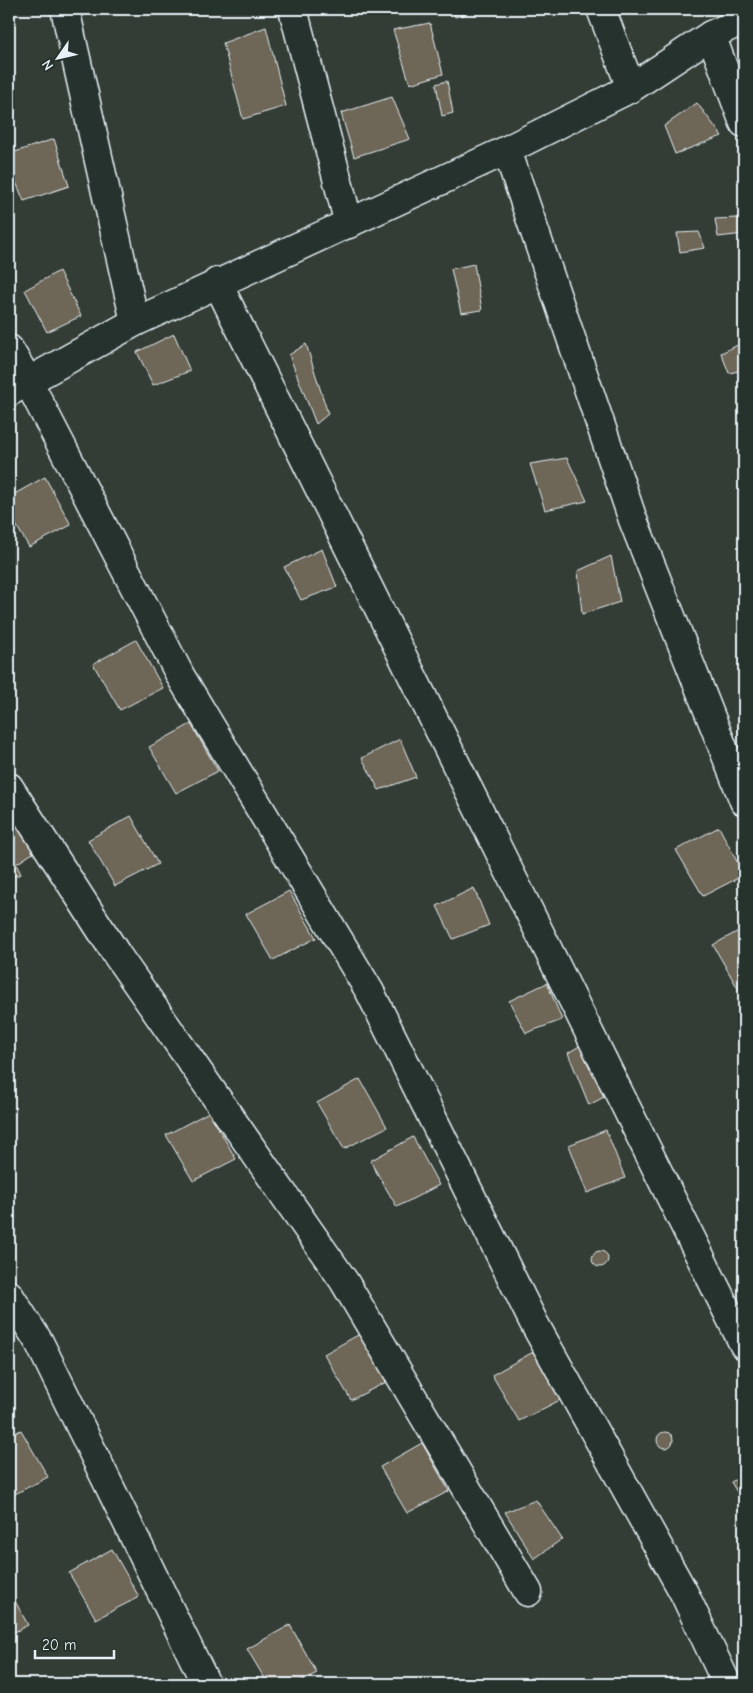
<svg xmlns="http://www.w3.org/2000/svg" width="753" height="1693" viewBox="0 0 753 1693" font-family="'Comic Neue',sans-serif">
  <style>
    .building { fill: #6e6656; stroke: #e8f1f8 }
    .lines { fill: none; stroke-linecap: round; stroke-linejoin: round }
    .minor-casing { stroke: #e8f1f8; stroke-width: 31 }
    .minor { stroke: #26332d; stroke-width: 28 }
  </style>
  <rect width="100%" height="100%" fill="#343d35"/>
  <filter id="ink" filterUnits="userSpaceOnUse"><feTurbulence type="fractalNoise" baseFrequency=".02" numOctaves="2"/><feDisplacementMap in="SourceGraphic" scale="10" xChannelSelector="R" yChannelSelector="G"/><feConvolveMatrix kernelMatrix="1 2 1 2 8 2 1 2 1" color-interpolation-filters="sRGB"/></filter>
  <g filter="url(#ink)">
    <g class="building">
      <path d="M452,9H464L466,14L455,17Z"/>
      <path d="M430,23L443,74L410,84L393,30Z"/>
      <path d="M266,27L286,106L243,119L223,43Z"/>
      <path d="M447,81L453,113L442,116L436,84Z"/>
      <path d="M392,97L410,139L354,157L341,113Z"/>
      <path d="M697,103L722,136L675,154L664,126Z"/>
      <path d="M54,139L69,186L24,201L9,166V154Z"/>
      <path d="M738,218L744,234L718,237L715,219Z"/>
      <path d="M699,232L705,248L680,252L677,233Z"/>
      <path d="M474,264L482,310L461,313L451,269Z"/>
      <path d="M59,271L81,316L47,332L25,290Z"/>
      <path d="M174,334L190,371L153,385L137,352Z"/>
      <path d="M744,342V370L729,373L721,353Z"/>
      <path d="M306,344L328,414L316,424L289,355Z"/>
      <path d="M567,458L587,501L545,510L530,464Z"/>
      <path d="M45,477L71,525L29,547L9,513V497Z"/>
      <path d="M322,549L337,587L301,600L284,567Z"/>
      <path d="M611,556L620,602L582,614L578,571Z"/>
      <path d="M136,640L163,688L120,710L93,664Z"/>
      <path d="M191,724L218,771L176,793L149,747Z"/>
      <path d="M400,739L416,777L379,790L362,758Z"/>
      <path d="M131,816L158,864L115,886L88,840Z"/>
      <path d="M16,817L36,851L16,864L21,874L9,878V821Z"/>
      <path d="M719,827L744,875L703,896L676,850Z"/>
      <path d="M474,888L489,925L453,939L437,906Z"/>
      <path d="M289,891L316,938L273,960L246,914Z"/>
      <path d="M744,928V989L740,992L713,945Z"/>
      <path d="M547,983L562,1020L526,1033L509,1001Z"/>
      <path d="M581,1045L604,1097L589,1105L568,1053Z"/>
      <path d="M360,1079L387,1127L344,1149L317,1103Z"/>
      <path d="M209,1112L236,1159L193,1181L166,1135Z"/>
      <path d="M606,1130L625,1178L587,1193L569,1145Z"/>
      <path d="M413,1137L439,1185L397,1207L370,1161Z"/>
      <circle cx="600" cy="1259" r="8"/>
      <path d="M367,1330L394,1378L351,1400L324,1354Z"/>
      <path d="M535,1351L562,1399L519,1421L492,1375Z"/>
      <path d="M21,1430L48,1477L9,1497V1436Z"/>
      <circle cx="665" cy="1440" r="8"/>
      <path d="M422,1443L449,1491L407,1513L380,1467Z"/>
      <path d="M744,1475V1504L731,1482Z"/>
      <path d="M536,1500L562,1539L534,1559L505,1512Z"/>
      <path d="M112,1549L139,1597L96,1619L69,1573Z"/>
      <path d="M9,1590L28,1625L9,1635Z"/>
      <path d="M290,1625L317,1673L295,1684H268L247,1649Z"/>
    </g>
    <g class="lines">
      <g class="minor-casing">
        <g id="minor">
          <path d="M65,9L135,322"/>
          <path d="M293,9L349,224"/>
          <path d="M601,9L631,88"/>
          <path d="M711,35L744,123"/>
          <path d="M507,150L633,520L744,801"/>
          <path d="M217,282L744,1345"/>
          <path d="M9,349L28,381L181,677L370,992L534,1323L684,1593L727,1684"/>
          <path d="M9,392L135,322L507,150L631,88L711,35L744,20"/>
          <path d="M9,787L117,955L344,1281L528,1592"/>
          <path d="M9,1295L39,1342L206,1684"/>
        </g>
      </g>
      <use href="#minor" class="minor"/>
    </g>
  </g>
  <rect width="753" height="1693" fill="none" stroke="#26332d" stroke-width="30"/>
  <rect x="15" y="15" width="723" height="1663" fill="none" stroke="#e8f1f8" stroke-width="2" filter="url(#ink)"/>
  <g transform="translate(58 58) rotate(236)" stroke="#26332d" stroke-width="4" paint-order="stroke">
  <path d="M0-4L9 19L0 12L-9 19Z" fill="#e8f1f8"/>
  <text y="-8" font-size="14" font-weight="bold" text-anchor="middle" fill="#e8f1f8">N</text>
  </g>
  <path d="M35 1650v8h79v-8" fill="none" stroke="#e8f1f8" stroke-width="2.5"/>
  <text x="42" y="1650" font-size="15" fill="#e8f1f8" stroke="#26332d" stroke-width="4" paint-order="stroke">20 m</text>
</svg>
